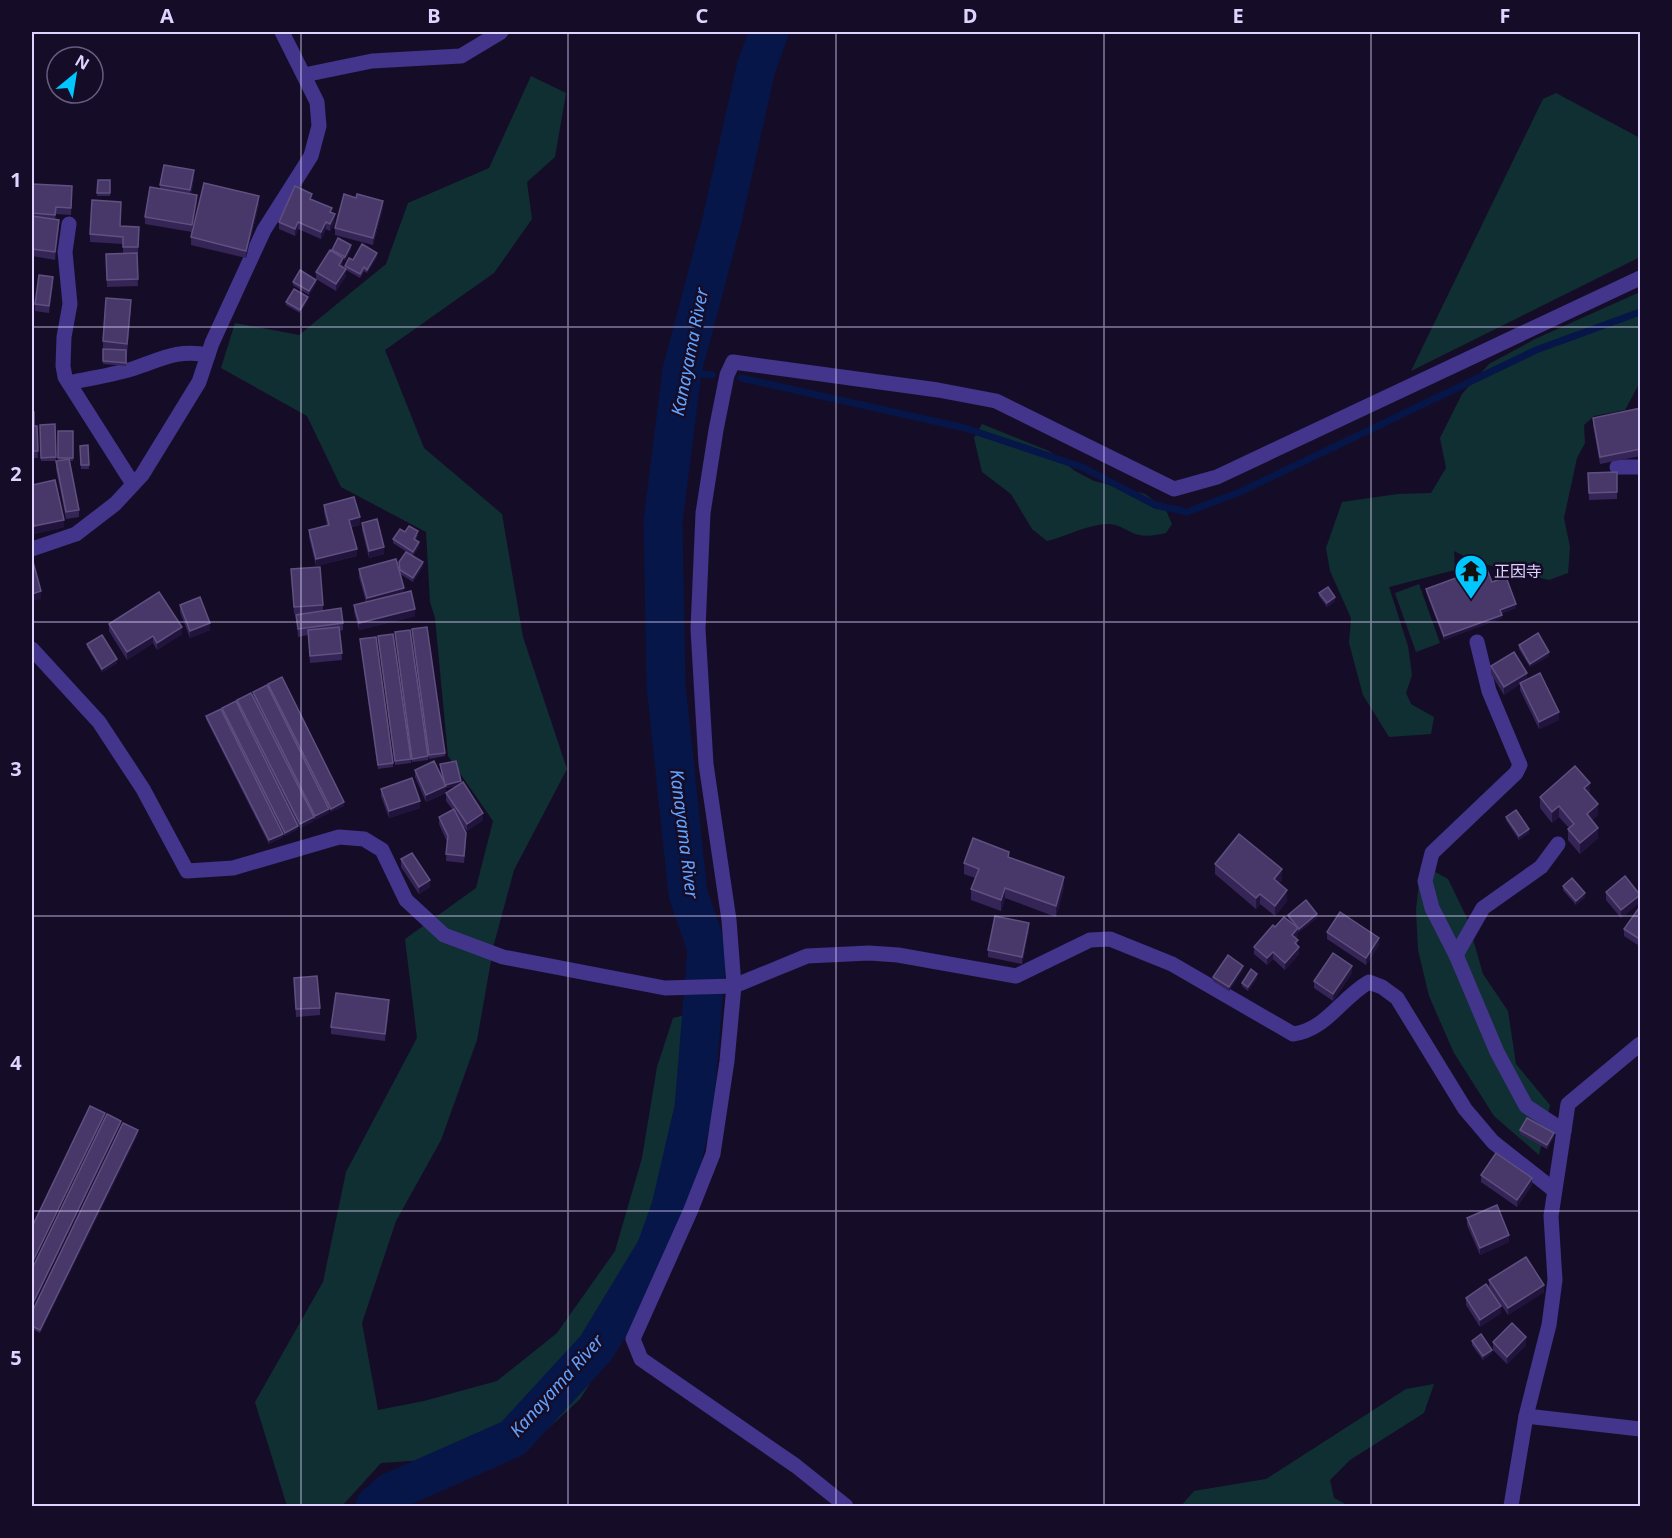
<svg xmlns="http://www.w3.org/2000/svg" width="1672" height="1538" viewBox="0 0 1672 1538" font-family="'Noto Sans','Noto Sans JP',sans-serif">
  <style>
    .green { fill: #102f32 }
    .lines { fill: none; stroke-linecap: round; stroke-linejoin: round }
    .stream { stroke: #061648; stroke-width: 7 }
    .river { stroke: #061648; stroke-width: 39 }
    .minor { stroke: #42358b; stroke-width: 15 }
    .wall { fill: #352557 }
    .shaded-wall { fill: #20143c }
    .building { fill: #473869; stroke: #5f5080; stroke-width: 1.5 }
    .grid { fill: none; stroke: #ded4ff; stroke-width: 1.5; stroke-opacity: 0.55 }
    .labels { text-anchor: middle; stroke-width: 5; stroke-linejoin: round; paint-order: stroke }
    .poi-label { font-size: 16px; fill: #ded4ff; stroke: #150d28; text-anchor: start }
    .water-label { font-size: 18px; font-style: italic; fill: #62a3ff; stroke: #150d28 }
    .neatline { fill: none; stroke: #ded4ff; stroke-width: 2 }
    .grid-label { font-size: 20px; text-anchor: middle; font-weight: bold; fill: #ded4ff }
  </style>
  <rect width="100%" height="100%" fill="#150d28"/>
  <g class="green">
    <path d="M531,76L566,93L555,157L527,182L532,219L494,273L385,350L424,448L502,514L523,637L567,769L514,870L494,944L477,1040L441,1140L396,1221L362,1323L378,1410L424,1401L497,1381L557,1333L615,1251L642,1158L657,1067L673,1018L715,1007L709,1101L697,1157L682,1208L656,1270L621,1335L580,1399L538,1438H481L462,1449L423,1460L381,1463L342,1506H287L255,1402L323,1282L346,1172L417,1038L405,939L476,888L493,821L448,756L435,618L430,602L426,532L341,487L307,416L221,368L235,323L299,335L386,264L408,203L489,168Z"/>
    <path d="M1556,93L1640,138V257L1411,371L1543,99Z"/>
    <path d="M1640,292V382L1625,410L1594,416L1584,425L1585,443L1577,458L1564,518L1570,547L1568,573L1549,580L1476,562L1454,551L1455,570L1389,587L1408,646L1412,675L1406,693L1411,704L1434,717L1431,734L1389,737L1363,695L1349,643L1351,618L1330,571L1326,548L1342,502L1398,494L1431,493L1446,468L1440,438L1462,394L1489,364L1535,339Z"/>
    <path d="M982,424L1049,451L1075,471L1094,481L1145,494L1166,510L1172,524L1166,533C1156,535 1144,538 1133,533C1124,529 1118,524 1107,524C1086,525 1067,536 1047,541L1032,529L1011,494L982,472L974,438Z"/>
    <path d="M1419,584L1440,643L1416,652L1395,593Z"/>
    <path d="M1421,864L1448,879L1467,918L1483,974L1508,1011L1516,1064L1550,1105L1539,1155L1494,1116L1454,1053L1429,996L1418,950L1416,910Z"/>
    <path d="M1434,1384L1424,1413L1350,1460L1330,1480L1334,1498L1349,1506H1181L1194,1491L1266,1479L1406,1389Z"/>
  </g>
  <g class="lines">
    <g class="stream">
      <path d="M682,371L712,375"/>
      <path d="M741,378L965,428L1082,467L1155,505L1187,512L1240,492L1536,350L1640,312"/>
    </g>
    <path class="river" d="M375,1506L391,1492L513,1438L596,1348L656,1249L671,1207L694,1108L707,949L688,894L666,685L663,522L682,371L722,220L756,68L769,32"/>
    <g class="minor">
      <path d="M304,75L372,61L461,56L501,32"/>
      <path d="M69,224L65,252L70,304L64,337L63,366L65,377L133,484"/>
      <path d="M69,383C91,378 114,375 135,368C162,359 178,349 208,355"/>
      <path d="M1617,467H1640"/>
      <path d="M32,549L76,534L115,504L142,475L199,382L212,343L264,230L311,156L319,126L317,102L282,32"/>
      <path d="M32,649L99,722L143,789L187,871L233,868L339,837L364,839L382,850L406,900L444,935L503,957L665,988L734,986L807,956L869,953L898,955L1016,976L1090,940L1110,939L1172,964L1293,1034C1326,1030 1341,998 1369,982L1382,987L1397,998L1465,1109L1493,1142L1554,1190"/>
      <path d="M1558,844L1541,867L1483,908L1456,955L1497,1052L1526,1106L1564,1131"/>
      <path d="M1457,957L1432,908L1425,881L1432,853L1516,773L1520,765L1489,691L1477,642"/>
      <path d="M1526,1416L1640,1429"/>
      <path d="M846,1506L796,1466L641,1359L633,1339L690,1212L713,1154L727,1061L734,986L729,920L706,764L698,629L703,513L716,430L727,375L733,362L938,390L996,401L1174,489L1217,477L1640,278"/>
      <path d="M1511,1506L1526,1416L1549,1325L1555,1280L1551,1216L1568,1104L1640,1044"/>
    </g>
  </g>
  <g class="wall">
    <path d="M194,178L191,194L197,202L192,232L145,224V217L160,189V185Z"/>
    <path d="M98,180H110V196H97Z"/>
    <path d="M32,184L72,193L71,215L56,214L55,219L59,227L55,260L32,256Z"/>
    <path d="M312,200L332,212L335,221L330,231L326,229L321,239L298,229L295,236L279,229V222Z"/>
    <path d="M259,204L246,258L191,245V237Z"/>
    <path d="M383,208L373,245L335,235V228Z"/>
    <path d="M121,209L120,226L139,227L138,254H137L138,286L107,287L106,254H123V244L90,242V234Z"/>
    <path d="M351,249L345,260L343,259L342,267L345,268V266L353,260L377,257L367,273L364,271L360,278L346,270V276L336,291L316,279V272L332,251V250Z"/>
    <path d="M293,282L316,283L309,295L293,285Z"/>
    <path d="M53,284L49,313L35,311V304Z"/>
    <path d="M308,300L300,313L286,305V302Z"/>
    <path d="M131,308L126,366L103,364V349H107L103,348V341Z"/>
    <path d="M1641,408V456L1600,464L1593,425V418Z"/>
    <path d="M32,412L34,426H37L38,458H32Z"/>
    <path d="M55,424L56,461H41L40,425Z"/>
    <path d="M58,431H73V461H70L79,510V517L66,519L56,469V461H58Z"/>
    <path d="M88,445L89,469H81L80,446Z"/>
    <path d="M1617,472V499L1589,500L1588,473Z"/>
    <path d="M32,485L64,527L34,534L32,522Z"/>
    <path d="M324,505L360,525L351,527L357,556L316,566L309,537V530L327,525L324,512Z"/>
    <path d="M362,523L384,554L369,558L362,530Z"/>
    <path d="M418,535L415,540L419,546L413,556L393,543V539Z"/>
    <path d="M399,562L423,566L413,582L400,574L404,593L415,616L359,630L354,612V605L366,602L359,577V569L400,573Z"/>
    <path d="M291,569L323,605V611L343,623V630L340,631L342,660L310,663L308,635L298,637L296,615L302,614H294Z"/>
    <path d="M1492,582L1516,608L1502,613V618L1444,640L1426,592V589Z"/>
    <path d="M1319,593L1335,601L1327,607L1319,596Z"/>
    <path d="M180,605L210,630L190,638L180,612Z"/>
    <path d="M109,624L182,634L157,650L153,643L127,660L109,631Z"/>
    <path d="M412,629L445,753V756L429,759Z"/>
    <path d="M395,632L428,756V760L412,762Z"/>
    <path d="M378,636L411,759V763L395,765Z"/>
    <path d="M360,639L393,763V767L378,769Z"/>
    <path d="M87,644L117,663L102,672L87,647Z"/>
    <path d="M1519,645L1549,656L1530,667L1519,649Z"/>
    <path d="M1491,666L1527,679L1559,720L1539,729L1520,690V684L1504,695L1491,674Z"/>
    <path d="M268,684L344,806L331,812L285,721L329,813L315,820L253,696V692L268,688Z"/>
    <path d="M237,700L314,821L300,828L237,703Z"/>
    <path d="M222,708L298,829L285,836L222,712Z"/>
    <path d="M206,716L283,837L269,844L206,719Z"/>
    <path d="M440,764L461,784L483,820L467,831L461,823L466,840L464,863L446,861L447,842L439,824V817L453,810L446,801V793L459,785L446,788V793L426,802L415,777V770L443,780Z"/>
    <path d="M381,789L420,808L389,818L381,796Z"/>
    <path d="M1589,794L1598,815L1592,820L1598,838L1580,854L1568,840V829L1569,828L1559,817L1552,823L1540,808V797L1590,794Z"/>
    <path d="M1506,817L1529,833L1519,840L1506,820Z"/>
    <path d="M1009,857L1064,887L1056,917L1005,898L1001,911L971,900V889L975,878L964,874V863Z"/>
    <path d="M401,859L430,887L419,894L401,867Z"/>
    <path d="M1215,864L1282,880L1279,883L1287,901L1275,916L1260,904L1256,909L1215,874Z"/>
    <path d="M1563,886L1585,897L1576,905L1563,890Z"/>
    <path d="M1606,892L1640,902L1621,918L1606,900Z"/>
    <path d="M1641,905V947L1624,936V929Z"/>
    <path d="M1288,915L1317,918L1299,932L1298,931V936L1296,938L1299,954L1285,970L1273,959L1267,965L1254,954V947L1275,927L1291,923L1288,918Z"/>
    <path d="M1029,930L1022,964L988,957V950Z"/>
    <path d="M1327,932L1379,945L1366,965L1327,939Z"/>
    <path d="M1243,969L1229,991L1213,981V977Z"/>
    <path d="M1352,973L1333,1001L1314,988V981Z"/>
    <path d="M294,978L320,1008V1015L296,1017Z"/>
    <path d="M1257,978L1248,991L1242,986V983Z"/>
    <path d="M389,1008L385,1041L331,1034V1027Z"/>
    <path d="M1520,1130L1554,1137L1547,1149L1520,1134Z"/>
    <path d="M138,1134L40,1333L32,1329V1312Z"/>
    <path d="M1481,1175L1532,1185L1517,1207L1481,1182Z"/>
    <path d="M1467,1218L1509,1242L1480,1255L1467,1225Z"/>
    <path d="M1489,1280L1544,1292L1508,1315L1489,1287Z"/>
    <path d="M1466,1298L1501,1313L1480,1327L1466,1305Z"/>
    <path d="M1472,1341L1492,1353L1483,1360L1472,1345Z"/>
    <path d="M1493,1342L1526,1345L1507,1364L1493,1350Z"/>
  </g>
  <g class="shaded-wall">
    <path d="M194,170V178L190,197V190Z"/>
    <path d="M197,195V202L192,232V225Z"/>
    <path d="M259,196V204L246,258V251Z"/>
    <path d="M383,201V208L373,245V238Z"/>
    <path d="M335,214V221L330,231V224Z"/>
    <path d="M59,220V227L55,260V252Z"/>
    <path d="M298,222V229L295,236V229Z"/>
    <path d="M326,222V229L321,239V232Z"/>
    <path d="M351,245V249L345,260V257Z"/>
    <path d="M377,253V257L367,273V270Z"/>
    <path d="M343,258V265L339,272V265Z"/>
    <path d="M346,269V276L336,291V284Z"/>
    <path d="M53,277V284L49,313V306Z"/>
    <path d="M316,280V283L309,295V291Z"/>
    <path d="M308,297V300L300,313V310Z"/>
    <path d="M360,517V525L349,527V520Z"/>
    <path d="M64,520V527L34,534V526Z"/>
    <path d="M419,542V546L413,556V552Z"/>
    <path d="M384,547V554L369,558V551Z"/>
    <path d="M357,549V556L316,566V559Z"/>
    <path d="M423,562V566L413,582V578Z"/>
    <path d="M404,588V595L367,605V598Z"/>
    <path d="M41,591V599L32,601V594Z"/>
    <path d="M1335,597V601L1327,607V603Z"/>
    <path d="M1516,604V608L1500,613V610Z"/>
    <path d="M415,609V616L359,630V623Z"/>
    <path d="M1502,615V618L1444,640V636Z"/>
    <path d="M210,623V630L190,638V631Z"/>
    <path d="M182,627V634L157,650V643Z"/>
    <path d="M153,636V643L127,660V652Z"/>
    <path d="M1549,652V656L1530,667V664Z"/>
    <path d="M117,659V663L102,672V669Z"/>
    <path d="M1527,673V680L1504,695V687Z"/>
    <path d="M1559,712V720L1539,729V722Z"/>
    <path d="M461,781V785L446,788V793L426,802V795L445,785Z"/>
    <path d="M1590,783V794L1584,799V788Z"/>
    <path d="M420,801V808L389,818V811Z"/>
    <path d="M344,802V806L331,812V809Z"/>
    <path d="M1598,804V815L1587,825V814Z"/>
    <path d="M1559,806V817L1552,823V812Z"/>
    <path d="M329,809V813L315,820V816Z"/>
    <path d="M483,813V820L467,831V824Z"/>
    <path d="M314,817V821L300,828V824Z"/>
    <path d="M298,826V829L285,836V833Z"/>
    <path d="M1598,828V838L1580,854V843Z"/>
    <path d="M1529,829V833L1519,840V836Z"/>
    <path d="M283,834V837L269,844V840Z"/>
    <path d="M1282,869V880L1274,890V879Z"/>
    <path d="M1064,877V887L1056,917V906Z"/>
    <path d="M430,880V887L419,894V887Z"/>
    <path d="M1005,888V898L1001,911V900Z"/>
    <path d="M1287,890V901L1275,916V906Z"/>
    <path d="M1585,893V897L1576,905V901Z"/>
    <path d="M1260,894V904L1256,909V898Z"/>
    <path d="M1640,895V902L1621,918V910Z"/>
    <path d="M1317,914V918L1299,932V929Z"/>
    <path d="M1029,923V930L1022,964V957Z"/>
    <path d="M1298,928V936L1292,942V935Z"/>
    <path d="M1379,938V945L1366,965V958Z"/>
    <path d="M1299,947V954L1285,970V963Z"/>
    <path d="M1273,952V959L1267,965V958Z"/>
    <path d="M1243,966V969L1229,991V987Z"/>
    <path d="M1352,966V973L1333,1001V994Z"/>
    <path d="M1257,974V978L1248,991V987Z"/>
    <path d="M389,1000V1008L385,1041V1034Z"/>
    <path d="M105,1113V1117L32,1266V1263Z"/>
    <path d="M121,1121V1125L32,1309V1305Z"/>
    <path d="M138,1130V1134L40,1333V1330Z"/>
    <path d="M1554,1133V1137L1547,1149V1145Z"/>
    <path d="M1532,1178V1185L1517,1207V1200Z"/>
    <path d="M1509,1235V1242L1480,1255V1248Z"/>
    <path d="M1544,1285V1292L1508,1315V1308Z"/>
    <path d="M1501,1306V1313L1480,1327V1320Z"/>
    <path d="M1526,1337V1345L1507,1364V1357Z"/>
    <path d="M1492,1350V1353L1483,1360V1356Z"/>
  </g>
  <g class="building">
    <path d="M164,165L194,170L190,190L160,185Z"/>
    <path d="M98,180H110V193H97Z"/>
    <path d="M204,183L259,196L246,251L191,237Z"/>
    <path d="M32,184L72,186L71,208L56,207L55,215L32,213Z"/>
    <path d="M295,186L312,194L310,199L332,208L330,212L335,214L330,224L326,222L321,232L298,222L295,229L279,222Z"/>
    <path d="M150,187L197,195L192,225L145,217Z"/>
    <path d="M344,194L356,198L357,194L383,201L373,238L335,228Z"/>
    <path d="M92,200L121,202L120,226L139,227L138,247H123V237L90,234Z"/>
    <path d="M32,216L59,220L55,252L32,249Z"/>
    <path d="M338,238L351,245L345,257L332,250Z"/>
    <path d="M362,244L377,253L367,270L364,267L360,274L345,266L349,258L353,260Z"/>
    <path d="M330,250L343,258L339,265L346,269L336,284L316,272Z"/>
    <path d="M137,253L138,279L107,280L106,254Z"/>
    <path d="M300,270L316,280L309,291L293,282Z"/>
    <path d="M39,275L53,277L49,306L35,304Z"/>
    <path d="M294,289L308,297L300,310L286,302Z"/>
    <path d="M106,298L131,300L127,344L103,341Z"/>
    <path d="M103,349L126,350V363L103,361Z"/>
    <path d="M1641,408V449L1600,457L1593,418Z"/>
    <rect x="32" y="412" width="2" height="14"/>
    <path d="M55,424L56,457L41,458L40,425Z"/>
    <path d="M32,426H37L38,451H32Z"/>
    <rect x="58" y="431" width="15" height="27"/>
    <path d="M88,445L89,465H81L80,446Z"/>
    <path d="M69,459L79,510L66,512L56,461Z"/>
    <path d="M1617,472V492L1589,493L1588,473Z"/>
    <path d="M55,480L64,520L34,526L32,515V485Z"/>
    <path d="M354,497L360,517L349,520L357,549L316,559L309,530L329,525L324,505Z"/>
    <path d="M377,519L384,547L369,551L362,523Z"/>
    <path d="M409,526L418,531L414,539L419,542L413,552L393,539L400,529L405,532Z"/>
    <path d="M406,552L423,562L413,578L400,570L399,562Z"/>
    <path d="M32,558L41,591L32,594Z"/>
    <path d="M396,559L404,588L367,598L359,569Z"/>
    <path d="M320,567L323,605L294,607L291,569Z"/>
    <path d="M1486,567L1492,582L1506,577L1516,604L1500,610L1502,615L1444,636L1426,589Z"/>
    <path d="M1328,587L1335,597L1327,603L1319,593Z"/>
    <path d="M411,591L415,609L359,623L354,605Z"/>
    <path d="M159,592L182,627L157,643L153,636L127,652L109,624Z"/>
    <path d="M200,597L210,623L190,631L180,605Z"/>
    <path d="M341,608L343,623L298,629L296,615Z"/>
    <path d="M339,627L342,653L310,656L308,630Z"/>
    <path d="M427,627L445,753L429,755L412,629Z"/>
    <path d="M410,630L428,756L412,759L395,632Z"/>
    <path d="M1538,633L1549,652L1530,664L1519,645Z"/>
    <path d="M393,634L411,759L395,761L378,636Z"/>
    <path d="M102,635L117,659L102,669L87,644Z"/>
    <path d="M376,637L393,763L378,765L360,639Z"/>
    <path d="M1514,652L1527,673L1504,687L1491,666Z"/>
    <path d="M1540,673L1559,712L1539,722L1520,683Z"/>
    <path d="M282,677L344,802L331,809L268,684Z"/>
    <path d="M267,685L329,809L315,816L253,692Z"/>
    <path d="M251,693L314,817L300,824L237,700Z"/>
    <path d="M236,701L298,826L285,833L222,708Z"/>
    <path d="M221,709L283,834L269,840L206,716Z"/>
    <path d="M434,761L446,786L426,795L415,770Z"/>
    <path d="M456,761L461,781L445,785L440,764Z"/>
    <path d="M1575,766L1590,783L1584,788L1598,804L1587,814L1598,828L1580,843L1568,829L1574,824L1559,806L1552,812L1540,797Z"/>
    <path d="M412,778L420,801L389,811L381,789Z"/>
    <path d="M463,782L483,813L467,824L446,793Z"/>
    <path d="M454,809L466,833L464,856L446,854L448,836L439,817Z"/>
    <path d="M1516,810L1529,829L1519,836L1506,817Z"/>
    <path d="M1239,834L1282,869L1274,879L1287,890L1275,906L1260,894L1256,898L1215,864Z"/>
    <path d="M973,838L1009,852L1008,857L1064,877L1056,906L1005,888L1001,900L971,889L979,869L964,863Z"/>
    <path d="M412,853L430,880L419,887L401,859Z"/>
    <path d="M1625,876L1640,895L1621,910L1606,892Z"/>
    <path d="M1572,878L1585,893L1576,901L1563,886Z"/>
    <path d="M1306,900L1317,914L1299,929L1288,915Z"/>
    <path d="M1641,905V940L1624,929Z"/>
    <path d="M1340,912L1379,938L1366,958L1327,932Z"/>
    <path d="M995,916L1029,923L1022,957L988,950Z"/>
    <path d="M1284,917L1298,928L1292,935L1298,940L1295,943L1299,947L1285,963L1273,952L1267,958L1254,947L1273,925L1275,927Z"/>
    <path d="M1333,953L1352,966L1333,994L1314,981Z"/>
    <path d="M1228,955L1243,966L1229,987L1213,977Z"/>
    <path d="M1251,969L1257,974L1248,987L1242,983Z"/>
    <path d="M317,976L320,1008L296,1009L294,978Z"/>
    <path d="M336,993L389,1000L385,1034L331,1027Z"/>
    <path d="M90,1106L105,1113L32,1263V1227Z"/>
    <path d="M107,1114L121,1121L32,1305V1269Z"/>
    <path d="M1527,1118L1554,1133L1547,1145L1520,1130Z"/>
    <path d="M123,1123L138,1130L40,1330L32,1326V1312Z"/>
    <path d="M1496,1153L1532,1178L1517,1200L1481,1175Z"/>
    <path d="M1497,1205L1509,1235L1480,1248L1467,1218Z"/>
    <path d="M1526,1257L1544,1285L1508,1308L1489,1280Z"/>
    <path d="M1486,1284L1501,1306L1480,1320L1466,1298Z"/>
    <path d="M1512,1323L1526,1337L1507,1357L1493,1342Z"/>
    <path d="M1481,1334L1492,1350L1483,1356L1472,1341Z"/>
  </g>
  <path class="grid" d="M301,32V1506M568,32V1506M836,32V1506M1104,32V1506M1371,32V1506M32,327H1640M32,622H1640M32,916H1640M32,1211H1640"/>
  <defs>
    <g id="temple-pin" transform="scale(1.725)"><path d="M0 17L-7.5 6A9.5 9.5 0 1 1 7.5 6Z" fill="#00c7ff" stroke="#150d28"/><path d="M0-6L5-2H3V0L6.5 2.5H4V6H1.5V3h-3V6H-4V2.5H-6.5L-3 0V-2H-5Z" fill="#111"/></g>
  </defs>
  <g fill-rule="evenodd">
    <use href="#temple-pin" x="1471" y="571"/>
  </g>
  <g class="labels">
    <g class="poi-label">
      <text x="1494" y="577">正因寺</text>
    </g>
    <g class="water-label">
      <text transform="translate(690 352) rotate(-79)" y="6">Kanayama River</text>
      <text transform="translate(684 834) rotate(83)" y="6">Kanayama River</text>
      <text transform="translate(557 1386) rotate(-48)" y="6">Kanayama River</text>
    </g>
  </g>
  <rect width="1672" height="1538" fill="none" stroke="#150d28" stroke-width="66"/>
  <g transform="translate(75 75) rotate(30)"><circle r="28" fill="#150d28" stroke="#655d7e" stroke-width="1.5"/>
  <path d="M0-4.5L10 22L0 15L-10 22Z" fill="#00c7ff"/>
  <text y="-9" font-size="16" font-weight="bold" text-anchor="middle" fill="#ded4ff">N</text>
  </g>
  <rect x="33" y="33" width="1606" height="1472" class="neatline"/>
  <g class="grid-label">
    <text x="167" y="23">A</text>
    <text x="434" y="23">B</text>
    <text x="702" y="23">C</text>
    <text x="970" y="23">D</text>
    <text x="1238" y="23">E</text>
    <text x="1505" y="23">F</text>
    <text x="16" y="187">1</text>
    <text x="16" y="481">2</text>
    <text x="16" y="776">3</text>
    <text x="16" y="1070">4</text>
    <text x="16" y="1365">5</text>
  </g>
</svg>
